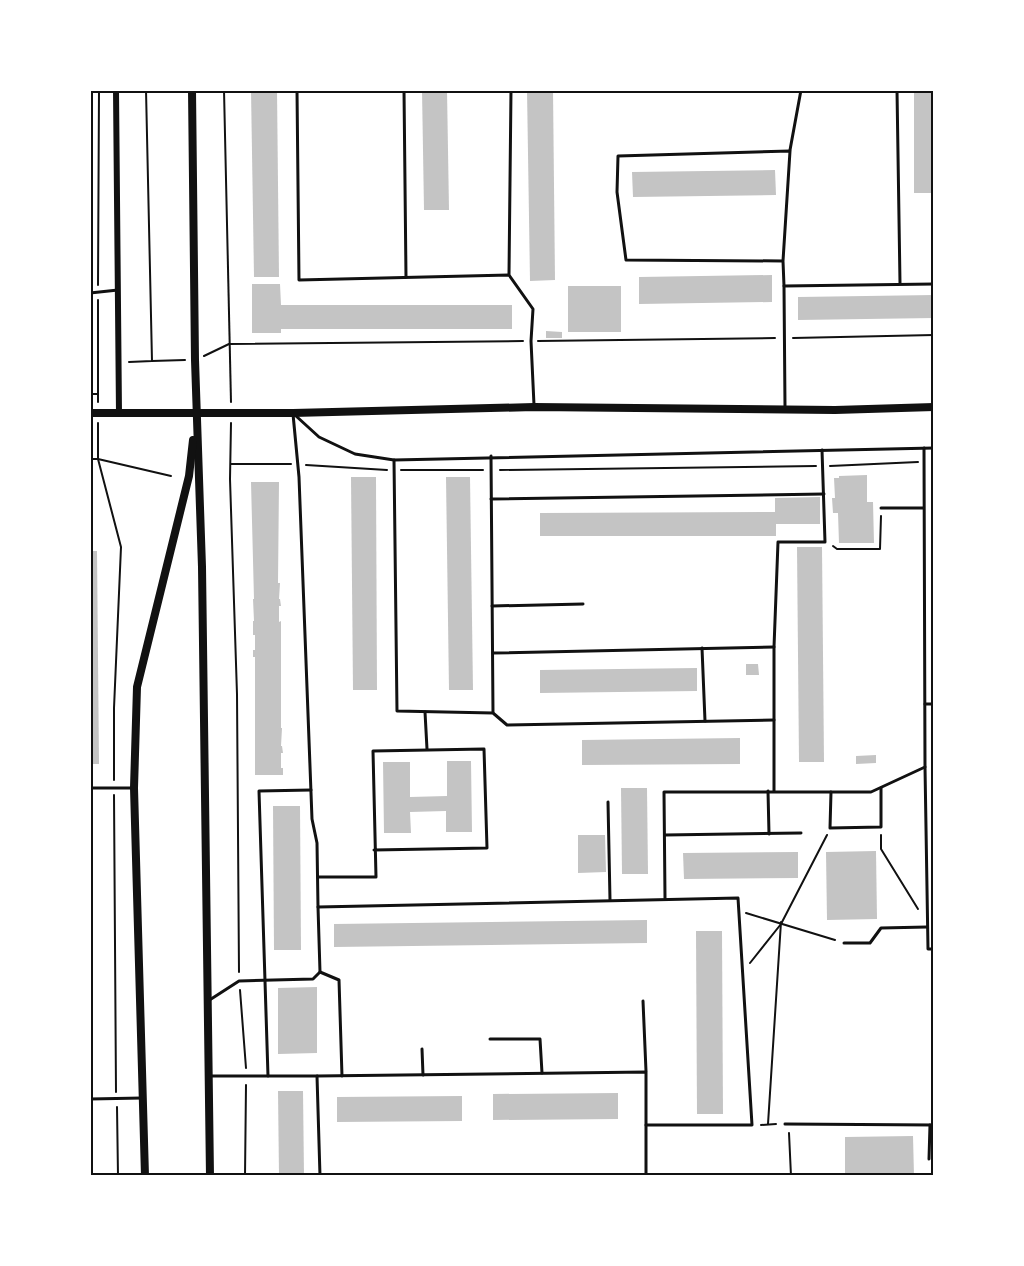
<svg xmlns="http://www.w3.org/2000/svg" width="1024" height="1266" viewBox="0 0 1024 1266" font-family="Helvetica,sans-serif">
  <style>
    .building { fill: #c4c4c4 }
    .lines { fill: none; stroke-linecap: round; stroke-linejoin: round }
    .path { stroke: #111; stroke-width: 2 }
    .service { stroke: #111; stroke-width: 3 }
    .minor { stroke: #111; stroke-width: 6 }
    .tertiary { stroke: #111; stroke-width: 8 }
    .neatline { fill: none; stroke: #111; stroke-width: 2 }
  </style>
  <rect width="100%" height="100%" fill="#fff"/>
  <g class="building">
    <path d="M251,90H277L279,277H254Z"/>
    <path d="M422,90H447L449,210H424Z"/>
    <path d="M527,90H553L555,280L530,281Z"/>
    <rect x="914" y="90" width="20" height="103"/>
    <path d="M775,170L776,195L633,197L632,172Z"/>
    <path d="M772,275V302L639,304V277Z"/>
    <path d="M252,284H280L281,305H512V329H281V333H252Z"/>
    <rect x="568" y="286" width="53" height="46"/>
    <path d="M934,295V318L798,320V297Z"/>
    <path d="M546,331L562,332V338H546Z"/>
    <path d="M867,475V502H873L874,543H839L838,513H833L832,498H835L834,478H839V476Z"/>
    <path d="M351,477H376L377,690H353Z"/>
    <path d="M446,477H470L473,690H449Z"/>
    <path d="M251,482H279L278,583H280L279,599H280L281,606H279V622L281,621V728H282L281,746H282L283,753H281V768H283V775H255V657H253V650H255V635H253V621H254L253,599H254Z"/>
    <path d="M820,497V524H776V536H540V513L775,512V498Z"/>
    <path d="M797,547H822L824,762H799Z"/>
    <path d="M90,551H97L99,764H90Z"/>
    <path d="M746,664H758L759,675H746Z"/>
    <path d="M697,668V691L540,693V670Z"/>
    <path d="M740,738V764L582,765V740Z"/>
    <path d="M876,755V763L856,764V756Z"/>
    <path d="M447,761H471L472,832H446V811L410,812L411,833H384L383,762H410V797L447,796Z"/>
    <path d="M621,788H647L648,874H622Z"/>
    <path d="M273,806H300L301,950H274Z"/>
    <path d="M578,835H605L606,872L578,873Z"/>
    <path d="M876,851L877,919L827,920L826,852Z"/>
    <path d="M798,852V878L684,879L683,853Z"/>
    <path d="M647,920V943L334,947V924Z"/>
    <path d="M696,931H722L723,1114H697Z"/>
    <path d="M317,987V1053L278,1054V988Z"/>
    <path d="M278,1091H303L304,1176H279Z"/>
    <path d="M618,1093V1119L493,1120V1094Z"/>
    <path d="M462,1096V1121L337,1122V1097Z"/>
    <path d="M913,1136L914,1176H845V1137Z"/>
  </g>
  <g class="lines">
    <g class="path">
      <path d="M224,90L231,402"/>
      <path d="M98,285L99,90"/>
      <path d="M793,338L934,335"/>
      <path d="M538,341L775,338"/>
      <path d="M204,356L229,344L523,341"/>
      <path d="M152,361L185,360"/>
      <path d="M129,362L152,361L146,90"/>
      <path d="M90,394H97"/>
      <path d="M98,402V300"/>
      <path d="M98,423V459L121,547L114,708V780"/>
      <path d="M231,423L230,479L237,694L239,972"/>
      <path d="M90,459H98L171,476"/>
      <path d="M231,464H291"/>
      <path d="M306,465L387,470"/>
      <path d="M830,466L918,462"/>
      <path d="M401,470H483"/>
      <path d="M500,470L816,466"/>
      <path d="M833,546L837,549H880L881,516"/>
      <path d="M114,795L116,1092"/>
      <path d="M881,835V849L918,909"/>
      <path d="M746,913L835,940"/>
      <path d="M750,963L781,924L827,835"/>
      <path d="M240,990L246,1068"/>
      <path d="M117,1107L118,1176"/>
      <path d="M768,1124L781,922"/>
      <path d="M761,1125L776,1124"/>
      <path d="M789,1133L791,1176"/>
      <path d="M245,1176L246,1085"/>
    </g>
    <g class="service">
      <path d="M297,90L299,280L509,275L533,309L531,341L534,405"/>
      <path d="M404,90L406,277"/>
      <path d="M897,90L900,283"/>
      <path d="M790,150L801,90"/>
      <path d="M783,261L626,260L617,192L618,156L790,151L783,261L784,286"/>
      <path d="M509,274L511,90"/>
      <path d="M90,293L118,290"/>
      <path d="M785,407L784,286L934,284"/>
      <path d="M293,414L299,477L312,819L317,843L318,907L738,898L752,1125H646V1072L317,1076"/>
      <path d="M296,416L319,437L355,454L394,460L934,448"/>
      <path d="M491,456L493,712"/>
      <path d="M394,460L397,711L493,713L507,725L774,720"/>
      <path d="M491,499L824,494"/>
      <path d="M881,508H923"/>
      <path d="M492,606L583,604"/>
      <path d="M702,648L705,721"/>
      <path d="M493,653L774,647"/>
      <path d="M925,704H934"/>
      <path d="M425,712L427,749"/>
      <path d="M925,767L928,949H934"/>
      <path d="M90,788H133"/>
      <path d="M768,791L769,834"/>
      <path d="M774,791V647L778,542H825L822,450"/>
      <path d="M831,792L830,828L881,827V788"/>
      <path d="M608,802L610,900"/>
      <path d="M665,835L801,833"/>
      <path d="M318,877H376L373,751L484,749L487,848L374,850"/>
      <path d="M665,898L664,792H871L925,767L924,448"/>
      <path d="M844,943H870L881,928L927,927"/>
      <path d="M320,972L339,980L342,1076"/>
      <path d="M208,1001L239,981L313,979L320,972L318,907"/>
      <path d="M643,1001L646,1071"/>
      <path d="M490,1039H540L542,1073"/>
      <path d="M422,1049L423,1075"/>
      <path d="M209,1076H317L320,1176"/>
      <path d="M268,1076L259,791L311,790"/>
      <path d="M90,1099L142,1098"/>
      <path d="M785,1124L934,1125"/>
      <path d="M929,1159L930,1125"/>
      <path d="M646,1176V1125"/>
    </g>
    <path class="minor" d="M116,90L119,413"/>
    <g class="tertiary">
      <path d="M192,90L195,360L202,567L210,1176"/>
      <path d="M90,413H293L534,407L835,410L934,407"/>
      <path d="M145,1176L134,788L137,687L189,476L193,440"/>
    </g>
  </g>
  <rect width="1024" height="1266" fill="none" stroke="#ffffff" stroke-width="183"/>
  <rect x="92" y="92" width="840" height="1082" class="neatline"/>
</svg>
